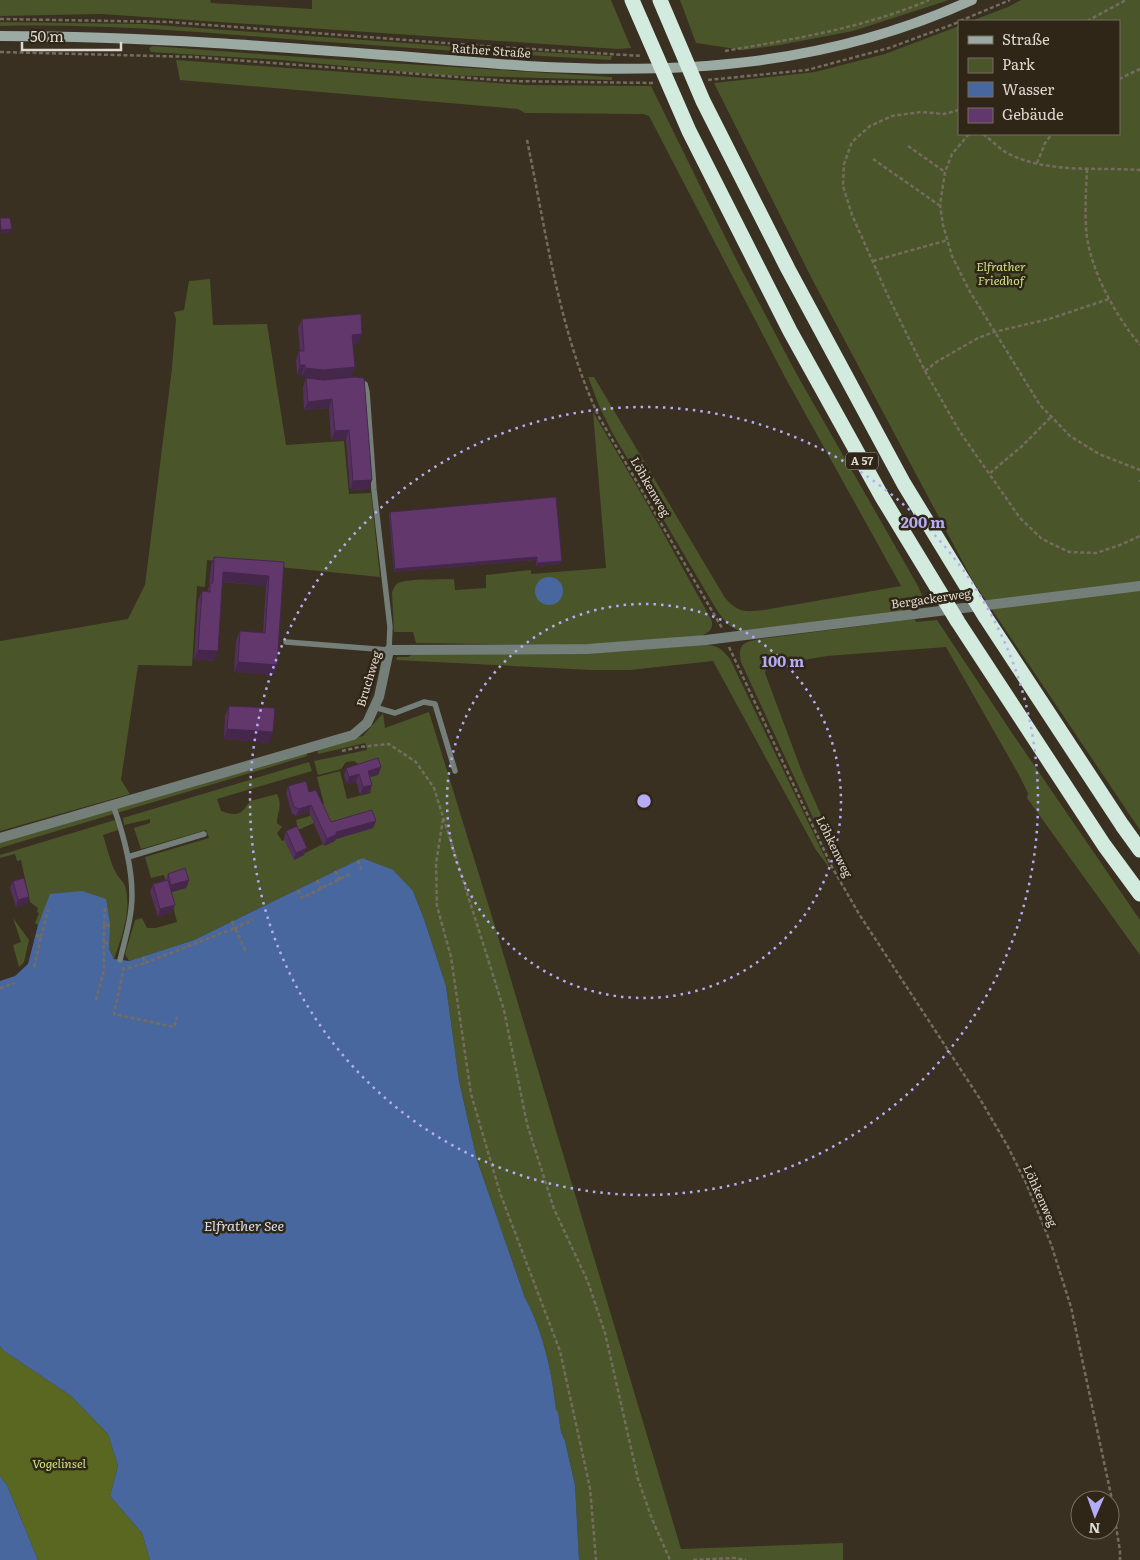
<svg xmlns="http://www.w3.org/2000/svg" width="1140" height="1560" viewBox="0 0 1140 1560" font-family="Literata,serif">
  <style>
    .green { fill: #4b552a }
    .forest { fill: #596720 }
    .water { fill: #49679f }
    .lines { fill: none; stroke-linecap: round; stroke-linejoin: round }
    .path { stroke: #746c5f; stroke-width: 2.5; stroke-dasharray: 4 2.5; stroke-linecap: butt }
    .service { stroke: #757f7a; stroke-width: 5.5 }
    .minor { stroke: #757f7a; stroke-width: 10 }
    .secondary { stroke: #9baaa3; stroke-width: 10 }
    .motorway { stroke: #d3eadf; stroke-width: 15 }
    .wall { fill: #54305d }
    .shaded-wall { fill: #45274c }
    .building { fill: #62386c; stroke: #45274c }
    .ring { fill: none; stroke: #b5acf8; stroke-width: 2.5; stroke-dasharray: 2.5 5 }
    .labels { text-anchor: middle; stroke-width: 5; stroke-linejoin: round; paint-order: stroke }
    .shield { fill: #2f2617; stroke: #aaa398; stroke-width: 1 }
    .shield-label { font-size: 11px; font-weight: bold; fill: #ded8cf }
    .street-label { font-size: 12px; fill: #ded8cf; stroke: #2f2617 }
    .park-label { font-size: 12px; font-style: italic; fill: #cde482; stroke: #2f2617 }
    .water-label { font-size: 14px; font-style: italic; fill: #d6e0f1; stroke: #2f2617 }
    .centre { fill: #b5acf8; stroke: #2f2617; stroke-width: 2.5 }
    .ring-label { font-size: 15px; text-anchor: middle; font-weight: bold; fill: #b5acf8; stroke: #2f2617; stroke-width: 5; stroke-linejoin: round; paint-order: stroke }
  </style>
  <rect width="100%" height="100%" fill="#393021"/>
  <g class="green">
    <path d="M0,0H210L211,3L312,9V0H611L631,48L618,49L102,14L0,16Z"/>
    <path d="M680,0H949L853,31L780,45L743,50L696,43Z"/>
    <path d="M1021,0H1140V830L974,583L812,279L714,83L815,72L885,54L959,26V134H1119V21H971L1008,7Z"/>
    <path d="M0,22L144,24L502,50L612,56L611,60C517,55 423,49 328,42C219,34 110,23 0,26Z"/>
    <path d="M153,46L342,60L612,77V80L438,75L281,60L151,52L149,48Z"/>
    <path d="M176,60L525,85L651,86L737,261L796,373L918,586L924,600L920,604V608L903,609V612L744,632C729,629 723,619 715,607L613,434L600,408L588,377H594L725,598C739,613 744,612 764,610L901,586L786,379L649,116L643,114L525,113L518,109L180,80Z"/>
    <path d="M210,279L213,325L267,324L286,445L344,441L349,494L371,493L380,577L207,560L205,587L197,586L192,666L138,665L121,780L130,794L0,831V641L128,619L145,585L172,368L176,319L174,312L184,310L189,281Z"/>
    <path d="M593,412L646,502L711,619C716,631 704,635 695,638L580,645L416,643L413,632H394L392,593C393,589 395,585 398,583C409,578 442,580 454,579L455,590L486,588V575L531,570V574L606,568Z"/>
    <path d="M915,619L916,622L937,620L1010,730L1140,920V955L1027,798L1028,793L1019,775L946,647L827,656L767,666L765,673L802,772L834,844L828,850L741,662C737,644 744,642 760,639Z"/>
    <path d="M702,645C717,645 720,647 730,659L831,870L816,850L713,661L630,670H591L396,660L397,657H408L413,654H587Z"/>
    <path d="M429,712L497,933L681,1549L843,1543V1560H579L575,1485L565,1441L561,1432L558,1413L556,1410C552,1372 543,1331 525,1298L477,1160L459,1081L446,986L424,919L413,891L362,858L194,940L129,961L125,954L135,920L142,918L147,928H156L177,922L169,891L188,885L184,874L165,879L164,875L151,878L145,857L209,838L206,830L141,849L134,828L150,823V819L124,825L123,818L309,762L312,771L217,799L221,811C237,817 241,815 250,801L277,794C283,806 277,812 277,823L282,827L277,833L282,841L294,836L303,854L323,844L314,823L298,830L296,820L310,816L312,807L324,804L317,777L340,771L347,799L371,793L363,767L354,761L346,762L341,769L318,775L314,761L367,750L365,743L318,754L317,748L363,736L383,713L385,728Z"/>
    <path d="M306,751L307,756L0,848V842Z"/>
    <path d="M115,820L118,830L103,835C107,847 110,862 116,873C118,877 123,881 125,886C132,909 122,937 114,959L109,949L43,913L38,925L35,923L39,913L37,912L38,908L30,902L21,860L17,861L15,854L0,858V855Z"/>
    <path d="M13,918L29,940L24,962L19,967L13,945L21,942Z"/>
  </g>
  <path class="forest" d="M0,1346L4,1351L71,1396L108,1434L118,1466L110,1496L142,1533L150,1560H38L7,1485L0,1476Z"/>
  <g class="water">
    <circle cx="549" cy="591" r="14"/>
    <path d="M362,858L393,870L413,891L424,919L446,986L459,1081L477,1160L525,1298C543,1331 552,1372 556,1410L558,1412L561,1432L565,1441L575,1485L579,1560H150L142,1533L110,1496L118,1466L108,1434L71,1396L4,1351L0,1346V981L15,976L28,964L38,925L50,894L82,891L106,899L110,923L109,949L114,959L129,961L194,940Z"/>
    <path d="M0,1476L7,1485L38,1560H0Z"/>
  </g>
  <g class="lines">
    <g class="path">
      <path d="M0,19L170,22L498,47L642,56"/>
      <path d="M960,21L1010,0"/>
      <path d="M1087,21L1126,0"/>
      <path d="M725,51C794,39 864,28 929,0"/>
      <path d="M0,52L195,57L510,81L653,83"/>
      <path d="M1119,79L1140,69"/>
      <path d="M708,80L807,70L889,48L959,22"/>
      <path d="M959,110L944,114L921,112L892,116L870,126L852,142L844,164L843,186L852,215L888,296L925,371L960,432L1020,518L1042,539L1069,552L1096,553L1120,545L1140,536"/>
      <path d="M969,134L952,154L945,172L940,205L943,225L952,256L969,290L1040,405L1070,436L1099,454L1140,470"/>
      <path d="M983,134C991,140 999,148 1007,153C1048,174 1097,167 1140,170"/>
      <path d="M527,140C546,231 559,332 599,417L722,628"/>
      <path d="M908,146L945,172"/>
      <path d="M873,159L939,205"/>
      <path d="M1037,163L1045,143L1052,134"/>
      <path d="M1087,169C1086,188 1085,208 1086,227C1088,267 1115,315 1140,345"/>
      <path d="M873,261L948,240"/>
      <path d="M925,371L938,361L978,338L994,332L1049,319L1109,299"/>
      <path d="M990,473L1021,447L1051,417"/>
      <path d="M1140,480V482"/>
      <path d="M729,647L832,867L859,914L980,1099L1007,1145L1026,1183L1051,1244L1071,1307L1111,1495L1120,1551V1560"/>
      <path d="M342,751L359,747L389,744L416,762L434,788L504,1010L527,1124L554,1209L588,1282L605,1333L638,1479L652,1519L670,1560"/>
      <path d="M443,819L436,864L437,906L451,957L471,1094L500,1193L560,1351L590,1488L596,1560"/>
      <path d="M358,860L362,872"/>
      <path d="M335,871L340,880"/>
      <path d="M317,880L321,889"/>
      <path d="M298,890L302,898L352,873"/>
      <path d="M232,921L235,928L253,920"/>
      <path d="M104,925L105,906"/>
      <path d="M41,937L48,910"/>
      <path d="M104,943H109"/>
      <path d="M143,957L145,963L235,928L246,952"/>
      <path d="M34,967L41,937L36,935"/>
      <path d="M124,967L114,1014L174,1027L177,1017"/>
      <path d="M128,968L145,963"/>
      <path d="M0,988L15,983"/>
      <path d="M96,1000L104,970V925L110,926"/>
      <path d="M693,1560L734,1558L746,1560"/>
    </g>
    <g class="service">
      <path d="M286,642L389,650L390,627L374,490L367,392L365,384L359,382"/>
      <path d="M374,707L395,713L424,702L435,704L455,771"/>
      <path d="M113,805C123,833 132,865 132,895C132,917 125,939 120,960"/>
      <path d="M128,857L204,834"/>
    </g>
    <path class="minor" d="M0,838L353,735L367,723L379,697L389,650L588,649L706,640L1140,586"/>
    <path class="secondary" d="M0,36C176,36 352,53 527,66C684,75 827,66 972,0"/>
    <g class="motorway">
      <path d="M632,0L689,131L790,331L882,497L958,622L1104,845L1140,894"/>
      <path d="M660,0L703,101L788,269L904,484L986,618L1122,825L1140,850"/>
    </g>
  </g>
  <g class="wall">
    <path d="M302,319L359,344H353L351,377H302V374L297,375L296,360L299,351H300L298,328Z"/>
    <path d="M355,377L369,489L350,490L346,439L331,440L329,408L304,410L303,387L306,378L324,380Z"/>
    <path d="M390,512L560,564L536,566V560L394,572L389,515Z"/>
    <path d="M214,557L284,562L277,665L274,675L234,672L236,641L240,631L263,633L266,586L222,582L214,661L194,659L198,601L202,591L207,592L209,586L211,566Z"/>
    <path d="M229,706L269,743L224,739L225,716Z"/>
    <path d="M381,767L378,775L370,777V792L360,795L356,781L347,784L344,775L346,768Z"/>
    <path d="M288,786L309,792L331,822L376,821L373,828L336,839L335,841L324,846L309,812L296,816L292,813L286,793Z"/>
    <path d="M286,831L304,855L294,860L284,839Z"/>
    <path d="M168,874L189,880L186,888L171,892L172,912L158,917L150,892L153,884L165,880Z"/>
    <path d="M13,881L27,904L16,907L10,888Z"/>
  </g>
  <g class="shaded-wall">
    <path d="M12,229L10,233L0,234L1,230Z"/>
    <path d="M362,334L359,344H349L352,335Z"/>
    <path d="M300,365H305L302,374L297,375Z"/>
    <path d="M355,367L351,377L321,379L302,377L305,368Z"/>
    <path d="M332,399L329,408L304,410L308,402Z"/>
    <path d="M349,430L346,439L331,440L335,431Z"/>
    <path d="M372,480L369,489L350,490L353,481Z"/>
    <path d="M537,557L536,560L394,572L395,569Z"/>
    <path d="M562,561L560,564L536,566L537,563Z"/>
    <path d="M223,572L269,576L266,586L220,581Z"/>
    <path d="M198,650L218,651L214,661L194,659Z"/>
    <path d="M238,662L277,665L274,675L234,672Z"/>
    <path d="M227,729L273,732L269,743L224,739Z"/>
    <path d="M381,767L378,775L366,778L368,771Z"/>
    <path d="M359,774L356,781L347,784L349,777Z"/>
    <path d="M372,785L370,792L360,795L363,787Z"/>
    <path d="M311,805L309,812L296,816L299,809Z"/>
    <path d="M376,821L373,828L336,839L335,841L324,846L327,839L336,832Z"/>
    <path d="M307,848L304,855L294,860L296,853Z"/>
    <path d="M189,880L186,888L169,893L171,885Z"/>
    <path d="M29,897L27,904L16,907L18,900Z"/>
    <path d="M175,905L172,912L158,917L160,909Z"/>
  </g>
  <g class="building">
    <path d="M0,218H10L12,229L1,230Z"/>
    <path d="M361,314L362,334L352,335L355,367L324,370L305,368V365H300L299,351H304L302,319Z"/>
    <path d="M355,377L364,378L372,480L353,481L349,430L335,431L332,399L308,402L306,378L324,380Z"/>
    <path d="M556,497L562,561L537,563V557L395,569L390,512Z"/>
    <path d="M214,557L284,562L277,665L238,662L240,631L265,633L269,576L223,572L218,651L198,650L202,591L210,592V583H213Z"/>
    <path d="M229,706L275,708L273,732L227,729Z"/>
    <path d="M378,758L381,767L368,771L372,785L363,787L359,774L349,777L346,768Z"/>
    <path d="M306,781L309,792L316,790L331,822L372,810L376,821L336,832L337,834L327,839L311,805L299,809L294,807L288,786Z"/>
    <path d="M297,826L307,848L296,853L286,831Z"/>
    <path d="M185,868L189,880L171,885L168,874Z"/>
    <path d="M24,878L29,897L18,900L13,881Z"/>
    <path d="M168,880L175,905L160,909L153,884Z"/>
  </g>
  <g class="ring">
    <circle cx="644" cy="801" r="197"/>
    <circle cx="644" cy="801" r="394"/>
  </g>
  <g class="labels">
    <rect class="shield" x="846" y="452.5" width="32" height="17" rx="4"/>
    <g class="shield-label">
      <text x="862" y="465">A 57</text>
    </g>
    <g class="street-label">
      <text transform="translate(491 51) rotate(4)" y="4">Rather Straße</text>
      <text transform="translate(650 487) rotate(60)" y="4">Löhkenweg</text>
      <text transform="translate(931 599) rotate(-8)" y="4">Bergackerweg</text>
      <text transform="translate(369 679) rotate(-73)" y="4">Bruchweg</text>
      <text transform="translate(834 847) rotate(64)" y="4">Löhkenweg</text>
      <text transform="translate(1040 1196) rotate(66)" y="4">Löhkenweg</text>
    </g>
    <g class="park-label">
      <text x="1001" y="271">Elfrather<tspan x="1001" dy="14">Friedhof</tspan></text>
      <text x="59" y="1468">Vogelinsel</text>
    </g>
    <g class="water-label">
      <text x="244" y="1231">Elfrather See</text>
    </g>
  </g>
  <circle cx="644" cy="801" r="8" class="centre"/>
  <g class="ring-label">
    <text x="923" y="528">200 m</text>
    <text x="783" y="667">100 m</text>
  </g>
  <rect x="958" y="20" width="162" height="115" fill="#2f2617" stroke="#756d61"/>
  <rect x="968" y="36" width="25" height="8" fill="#9baaa3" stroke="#756d61"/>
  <text x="1002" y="45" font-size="15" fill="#ded8cf">Straße</text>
  <rect x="968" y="58" width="25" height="15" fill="#4b552a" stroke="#756d61"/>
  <text x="1002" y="70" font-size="15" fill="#ded8cf">Park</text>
  <rect x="968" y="82" width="25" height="15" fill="#49679f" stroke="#756d61"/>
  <text x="1002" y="95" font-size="15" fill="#ded8cf">Wasser</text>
  <rect x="968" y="108" width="25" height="15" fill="#62386c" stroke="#756d61"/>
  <text x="1002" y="120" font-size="15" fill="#ded8cf">Gebäude</text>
  <g transform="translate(1095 1515) rotate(182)"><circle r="24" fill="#2f2617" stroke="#756d61"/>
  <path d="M0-4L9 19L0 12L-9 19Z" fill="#b5acf8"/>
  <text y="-8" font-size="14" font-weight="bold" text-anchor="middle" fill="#ded8cf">N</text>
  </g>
  <path d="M22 42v8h99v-8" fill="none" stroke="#ded8cf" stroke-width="2.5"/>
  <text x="30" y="42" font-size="15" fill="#ded8cf" stroke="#2f2617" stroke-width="4" paint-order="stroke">50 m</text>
</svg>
